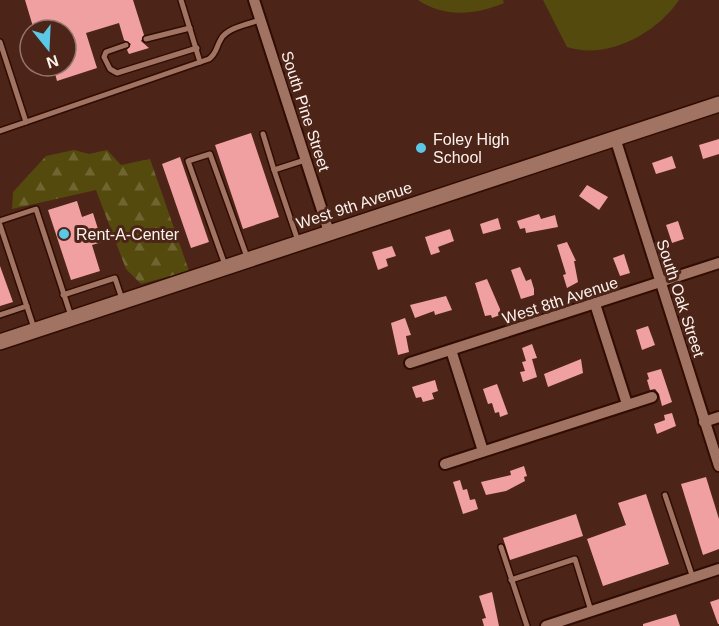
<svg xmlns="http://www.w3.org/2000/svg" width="719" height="626" viewBox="0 0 719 626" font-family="Helvetica,sans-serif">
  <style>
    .forest { fill: url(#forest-firs) }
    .green { fill: #544a0e }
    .building { fill: #f0a0a0 }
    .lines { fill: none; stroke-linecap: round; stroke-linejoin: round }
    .lane-casing { stroke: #310c02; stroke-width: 8 }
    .street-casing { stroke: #310c02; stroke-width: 14 }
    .secondary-casing { stroke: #310c02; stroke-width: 18 }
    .lane { stroke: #a17363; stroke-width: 5 }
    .street { stroke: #a17363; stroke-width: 10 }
    .secondary { stroke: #a17363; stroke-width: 15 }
    .poi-dot { fill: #5bc8e7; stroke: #4c2518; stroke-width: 2 }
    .labels { text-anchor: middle; stroke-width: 6; stroke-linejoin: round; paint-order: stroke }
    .street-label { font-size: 16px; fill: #fdf2ee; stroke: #4c2518 }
    .poi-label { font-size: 16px; fill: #fdf2ee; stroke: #4c2518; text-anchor: start }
  </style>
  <defs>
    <pattern id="forest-firs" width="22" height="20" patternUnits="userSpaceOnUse" patternTransform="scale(1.5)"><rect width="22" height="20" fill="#544a0e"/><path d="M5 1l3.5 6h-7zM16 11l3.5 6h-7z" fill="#6e6531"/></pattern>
  </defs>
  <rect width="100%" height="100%" fill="#4c2518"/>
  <path class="forest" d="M74,150L89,154L107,150L121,165L150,159L189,271L141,284L126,269L96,190L12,209L13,192L46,156Z"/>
  <g class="green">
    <path d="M418,0H503L504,3C475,15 445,18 418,0Z"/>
    <path d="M543,0H679C656,34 607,60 567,47Z"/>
  </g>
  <g class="building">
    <path d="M25,0H133L144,35L141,41L149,48L129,54L127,50L131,44L124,40L119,23L86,33L97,68L57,81L53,66H66V30H34Z"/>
    <path d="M251,133L279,217L243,229L215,145Z"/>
    <path d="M719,139V154L703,159L699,145Z"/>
    <path d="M672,156L676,168L656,174L652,163Z"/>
    <path d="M180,157L209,242L191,248L162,164Z"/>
    <path d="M587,185L608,197L599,210L579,196Z"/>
    <path d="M77,201L82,217L93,213L102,242L92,245L100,271L71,280L48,210Z"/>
    <path d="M539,214L541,219L555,215L558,227L526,233L525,228L520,229L517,221Z"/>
    <path d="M498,218L501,229L483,234L480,224Z"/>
    <path d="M678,221L684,239L672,243L666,225Z"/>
    <path d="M450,229L454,241L438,247L440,252L431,255L425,237Z"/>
    <path d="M567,242L576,261H574L578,282L567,288L563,275L566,274L557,245Z"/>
    <path d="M392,246L396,256L386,259L388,266L378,270L372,252Z"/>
    <path d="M624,254L630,273L620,276L613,258Z"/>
    <path d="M0,266L13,302L0,306Z"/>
    <path d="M520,267L526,281L531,279L534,289V295L521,299L511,270Z"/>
    <path d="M487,279L500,309V315L492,318L491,315L485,316L475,283Z"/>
    <path d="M446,296L452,310L435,315L434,311L415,318L410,305Z"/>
    <path d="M405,318L411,335L406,336L409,352L398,355L391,323Z"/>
    <path d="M648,326L655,345L642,350L636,330Z"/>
    <path d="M532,344L537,358L532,359L537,377L523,382L520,372L525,371L522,362L526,361L522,348Z"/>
    <path d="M581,359L583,373L548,387L544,374Z"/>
    <path d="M661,369L672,402L662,406L659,394L655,389L650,390L647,380L649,379L647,373Z"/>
    <path d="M435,380L438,391L432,393L434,399L423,402L421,397L416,398L412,387Z"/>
    <path d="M497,384L508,414L500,417L499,412L495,413L492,403L488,404L483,389Z"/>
    <path d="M672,413L676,426L657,434L654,424L665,420L664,415Z"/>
    <path d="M524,466L527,476L524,477L525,481L506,491L486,495L481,482L511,475L510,471Z"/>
    <path d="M706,477L719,519V549L703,555L681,484Z"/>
    <path d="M460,480L463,490L467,489L470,500L475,499L478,509L463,514L453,482Z"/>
    <path d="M646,494L669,564L603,586L587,539L626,525L618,503Z"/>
    <path d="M576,514L583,536L510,560L503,538Z"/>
    <path d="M492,592L499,626H484L482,619L486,618L479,596Z"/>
    <path d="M719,599V624H718L710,602Z"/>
    <path d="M676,614L680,626H643V624Z"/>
  </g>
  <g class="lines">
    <g class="lane-casing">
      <g id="lane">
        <path d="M181,0L200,62"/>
        <path d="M146,39L190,28"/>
        <path d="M0,42L26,122L0,131"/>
        <path d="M126,45L106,52L104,57L110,69L117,73L197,48"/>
        <path d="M26,122L209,59C217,53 216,47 221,39C227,28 248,24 260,20"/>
        <path d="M263,134L274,170"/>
        <path d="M0,221L36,209L71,316"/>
        <path d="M0,225L34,328"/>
        <path d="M298,241L274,170L305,160"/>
        <path d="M225,265L188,161L210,154L247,257"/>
        <path d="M63,295L115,278L122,299"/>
        <path d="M0,315L27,306"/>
        <path d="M665,495L693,578"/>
        <path d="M501,547L527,626"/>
        <path d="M511,580L575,559L591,611"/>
      </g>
    </g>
    <g class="street-casing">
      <g id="street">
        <path d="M254,0L329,232"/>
        <path d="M615,138L719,466"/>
        <path d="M595,304L627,404"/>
        <path d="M451,350L483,451"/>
        <path d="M410,363L719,263"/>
        <path d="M704,422L719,417"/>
        <path d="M445,464L652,397"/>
        <path d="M546,626L719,569"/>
      </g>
    </g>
    <g class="secondary-casing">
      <path id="secondary" d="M0,342L719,104"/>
    </g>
    <use href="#lane" class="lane"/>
    <use href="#street" class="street"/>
    <use href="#secondary" class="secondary"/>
  </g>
  <g class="poi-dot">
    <circle cx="421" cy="148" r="6"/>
    <circle cx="64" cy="234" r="6"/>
  </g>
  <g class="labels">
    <g class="street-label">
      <text transform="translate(306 111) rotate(72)" y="6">South Pine Street</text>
      <text transform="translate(354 205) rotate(-18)" y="6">West 9th Avenue</text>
      <text transform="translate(681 298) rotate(72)" y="6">South Oak Street</text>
      <text transform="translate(560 300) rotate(-18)" y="6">West 8th Avenue</text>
    </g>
    <g class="poi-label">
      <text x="433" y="145">Foley High<tspan x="433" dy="18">School</tspan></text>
      <text x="76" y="240">Rent-A-Center</text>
    </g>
  </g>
  <g transform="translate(48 48) rotate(162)"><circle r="28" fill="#4c2518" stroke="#93776e" stroke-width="1.5"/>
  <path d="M0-4.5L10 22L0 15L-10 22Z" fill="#5bc8e7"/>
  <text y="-9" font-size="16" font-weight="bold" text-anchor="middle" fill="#fdf2ee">N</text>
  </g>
</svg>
